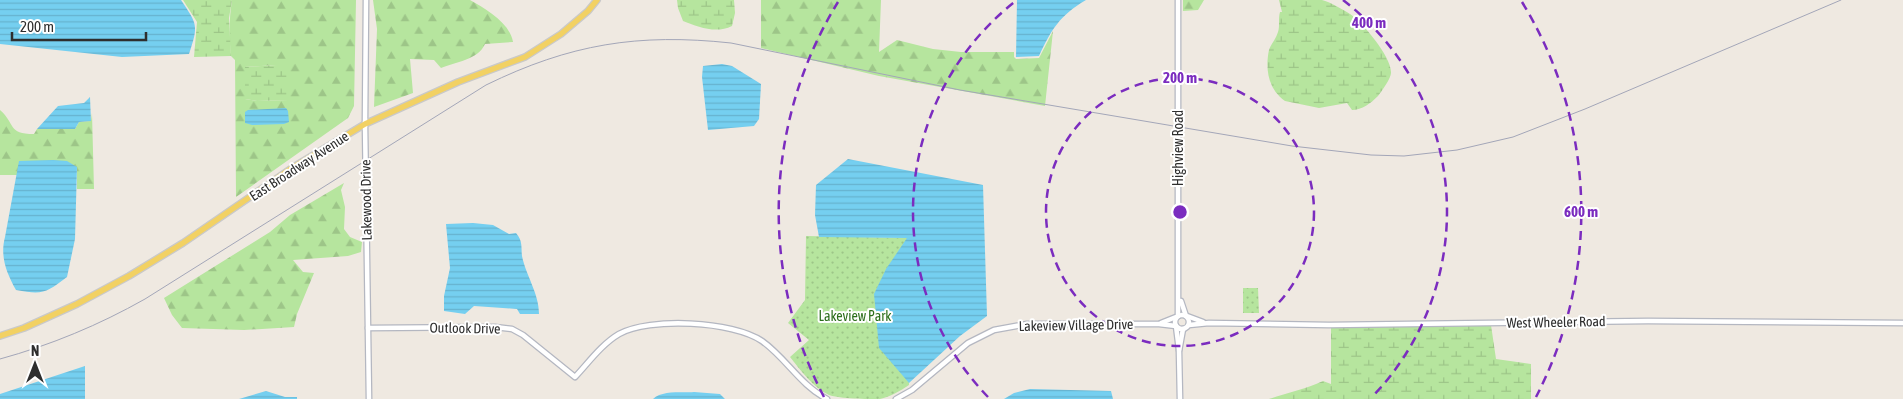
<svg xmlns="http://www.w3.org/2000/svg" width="1903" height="399" viewBox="0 0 1903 399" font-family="'Asap Condensed',sans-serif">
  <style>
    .forest { fill: url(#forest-firs); fill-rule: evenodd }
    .wetland { fill: url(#wetland-marsh) }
    .park { fill: url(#park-dots) }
    .water { fill: url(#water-rules) }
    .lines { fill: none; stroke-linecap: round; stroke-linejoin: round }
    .minor-casing { stroke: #b4b7c1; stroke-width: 7 }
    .major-casing { stroke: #c9c9c9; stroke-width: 8 }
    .minor { stroke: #fff; stroke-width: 4.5 }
    .major { stroke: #f2d163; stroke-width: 5.5 }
    .rail { stroke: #a3a6b8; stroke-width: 1 }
    .ring { fill: none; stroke: #7b2cbf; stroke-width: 2.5; stroke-dasharray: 9 6 }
    .labels { text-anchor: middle; stroke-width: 4; stroke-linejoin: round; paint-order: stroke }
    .street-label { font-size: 14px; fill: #2e2e2e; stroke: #fff }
    .park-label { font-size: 14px; fill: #2c6e1b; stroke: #fff }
    .centre { fill: #7b2cbf; stroke: #fff; stroke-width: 2.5 }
    .ring-label { font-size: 15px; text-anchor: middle; font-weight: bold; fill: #7b2cbf; stroke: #fff; stroke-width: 4; stroke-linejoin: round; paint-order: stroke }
  </style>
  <defs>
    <pattern id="forest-firs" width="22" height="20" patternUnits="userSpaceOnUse" patternTransform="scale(1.25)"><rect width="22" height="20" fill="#b6e59e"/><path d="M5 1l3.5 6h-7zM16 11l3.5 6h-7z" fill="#9dc588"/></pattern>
    <pattern id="wetland-marsh" width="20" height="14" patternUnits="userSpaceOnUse" patternTransform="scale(1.25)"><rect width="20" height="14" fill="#b6e59e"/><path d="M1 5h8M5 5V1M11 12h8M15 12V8" fill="none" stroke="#9dc588"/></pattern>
    <pattern id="park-dots" width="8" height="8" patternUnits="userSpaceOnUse" patternTransform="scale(1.25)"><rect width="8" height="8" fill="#b6e59e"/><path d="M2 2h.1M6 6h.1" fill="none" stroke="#9dc588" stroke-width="1.8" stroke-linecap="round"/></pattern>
    <pattern id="water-rules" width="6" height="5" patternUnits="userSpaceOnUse" patternTransform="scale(1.25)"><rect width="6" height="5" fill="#75cff0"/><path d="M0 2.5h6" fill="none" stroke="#66b2ce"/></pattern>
  </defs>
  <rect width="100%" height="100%" fill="#efe9e1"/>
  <g class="forest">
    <path d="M232,0H356L354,106L348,118L236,197L235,60L231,56C229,37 229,19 232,0ZM276,65L288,100L257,101L245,99V67Z"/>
    <path d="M373,0H470C486,9 510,23 513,42L485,44C478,60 455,62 441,68L434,60L410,59L413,93L374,107L377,29Z"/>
    <path d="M761,0H881L879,52L897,40L933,49L961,52H1014V57L1016,59L1039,58L1053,31L1045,106L879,76L761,48Z"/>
    <path d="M1183,0H1204L1198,10L1183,11Z"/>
    <path d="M0,110C16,124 7,134 34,134L37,129H75L79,122L91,121L92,113L94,189H77V167L20,161L17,175H0Z"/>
    <path d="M344,183L341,190L345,207L344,229L350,237L362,242L361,252L348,256L293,260L303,272L314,273L297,314L294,327L244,330L182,328L172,315L164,298L270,232L290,215Z"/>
  </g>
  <g class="wetland">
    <path d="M183,0H232L229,18L231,56L194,57L197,22Z"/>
    <path d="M677,0H734L735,13L732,26C716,34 698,27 683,21L678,8Z"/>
    <path d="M1279,0C1290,0 1313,0 1322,0C1330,2 1342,9 1350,14C1362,22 1392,57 1391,73C1391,78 1382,91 1378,96C1371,103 1362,110 1352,110L1347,103L1319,108L1285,101C1268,89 1265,69 1269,50C1271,44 1276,39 1278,32C1280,26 1278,19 1280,12H1282Z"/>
    <path d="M276,65L288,67V100L257,101L245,99V67Z"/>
    <path d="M1491,325L1496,359L1531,364V399H1269C1287,393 1306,389 1323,381L1331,384V327Z"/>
  </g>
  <g class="park">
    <path d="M806,236L907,238L909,385C900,391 890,397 880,399C868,399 840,399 829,395C813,387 801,371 790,357L809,340L788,323L805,300Z"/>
    <path d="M1243,288H1258L1259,313H1243Z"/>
  </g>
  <g class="water">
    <path d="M0,0H181C197,24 199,25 189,54L122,57L0,44Z"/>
    <path d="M1017,0H1086C1060,15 1051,30 1039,56L1016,57Z"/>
    <path d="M722,64L732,66L761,84L759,119L754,126L708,130L702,77L703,66Z"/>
    <path d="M90,97L91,121L79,122L75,129H37L58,106L84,103Z"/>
    <path d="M286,108L288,111L289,122L284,124L252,125L245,123V112L248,110Z"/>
    <path d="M848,159L983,185L987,316L960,336L909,383L879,348L874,294L886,269L907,238L819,237L815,215L816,185Z"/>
    <path d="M53,160L67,161L77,167L75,239L67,277C46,293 43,295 16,290C6,272 0,256 5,237L19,161Z"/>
    <path d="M473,223L493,225L509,234L516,233C523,241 521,247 522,256C526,276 539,293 539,314H520L517,309L474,306L465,314L444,311V296L450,268L446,224Z"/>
    <path d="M85,366V399H0V394Z"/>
    <path d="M1030,389L1111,391L1113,399H1004L1014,393Z"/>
    <path d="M266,391L285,397H297V399H239Z"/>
    <path d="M694,392L720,394L725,399H653C662,390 682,393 694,392Z"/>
  </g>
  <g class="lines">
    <g class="minor-casing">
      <g id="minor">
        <path d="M366,0L365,124L369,399"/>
        <path d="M1181,301L1186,316"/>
        <circle cx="1182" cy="322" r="7"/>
        <path d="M1178,316V0"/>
        <path d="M1187,316L1203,322"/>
        <path d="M1161,323L1176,317"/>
        <path d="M1189,325L1209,323L1329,325L1648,321L1903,323"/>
        <path d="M1176,326L1179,350"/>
        <path d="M368,328L495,327L512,329L523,335L575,377C589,362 602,344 619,334C649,317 733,321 762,341C786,358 800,385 827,399"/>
        <path d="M896,399L912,390L968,343L994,330L1027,324H1159L1176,326"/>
        <path d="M1180,399L1179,351L1183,329"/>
      </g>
    </g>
    <g class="major-casing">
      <path id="major" d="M0,336L24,328L77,304L129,276L183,243L292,168L365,124L458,82L525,57L561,34L588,11L597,0"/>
    </g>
    <use href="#minor" class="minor"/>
    <use href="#major" class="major"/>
    <path class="rail" d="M0,359C51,345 99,325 145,299L486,85C570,44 638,33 731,43L960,90L1292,146L1371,155L1404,156L1457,150L1513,137L1585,109L1841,0"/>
  </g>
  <g class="ring">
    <circle cx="1180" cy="212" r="134"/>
    <path d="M988 397A267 267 0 0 1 1017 0M1343 0A267 267 0 0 1 1372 397"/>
    <path d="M824 397A401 401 0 0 1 838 2M1522 2A401 401 0 0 1 1536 397"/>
  </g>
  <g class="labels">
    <g class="street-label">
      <text transform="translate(1178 148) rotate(-90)" y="5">Highview Road</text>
      <text transform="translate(299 166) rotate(-33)" y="5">East Broadway Avenue</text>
      <text transform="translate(366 200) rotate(-91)" y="5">Lakewood Drive</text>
      <text transform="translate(1556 322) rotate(-1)" y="5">West Wheeler Road</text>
      <text transform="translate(1076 325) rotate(-1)" y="5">Lakeview Village Drive</text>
      <text transform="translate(465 328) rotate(1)" y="5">Outlook Drive</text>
    </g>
    <g class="park-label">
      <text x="855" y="321">Lakeview Park</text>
    </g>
  </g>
  <circle cx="1180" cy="212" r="8" class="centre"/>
  <g class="ring-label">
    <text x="1369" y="28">400 m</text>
    <text x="1180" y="83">200 m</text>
    <text x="1581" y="217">600 m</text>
  </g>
  <g transform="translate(35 364)" stroke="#ffffff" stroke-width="4" paint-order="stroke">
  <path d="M0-4L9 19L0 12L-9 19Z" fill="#2e2e2e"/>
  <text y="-8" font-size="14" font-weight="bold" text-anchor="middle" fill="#2e2e2e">N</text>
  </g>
  <path d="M12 32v8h134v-8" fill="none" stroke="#2e2e2e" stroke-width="2.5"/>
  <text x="20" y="32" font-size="15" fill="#2e2e2e" stroke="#ffffff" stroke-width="4" paint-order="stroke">200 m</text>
</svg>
